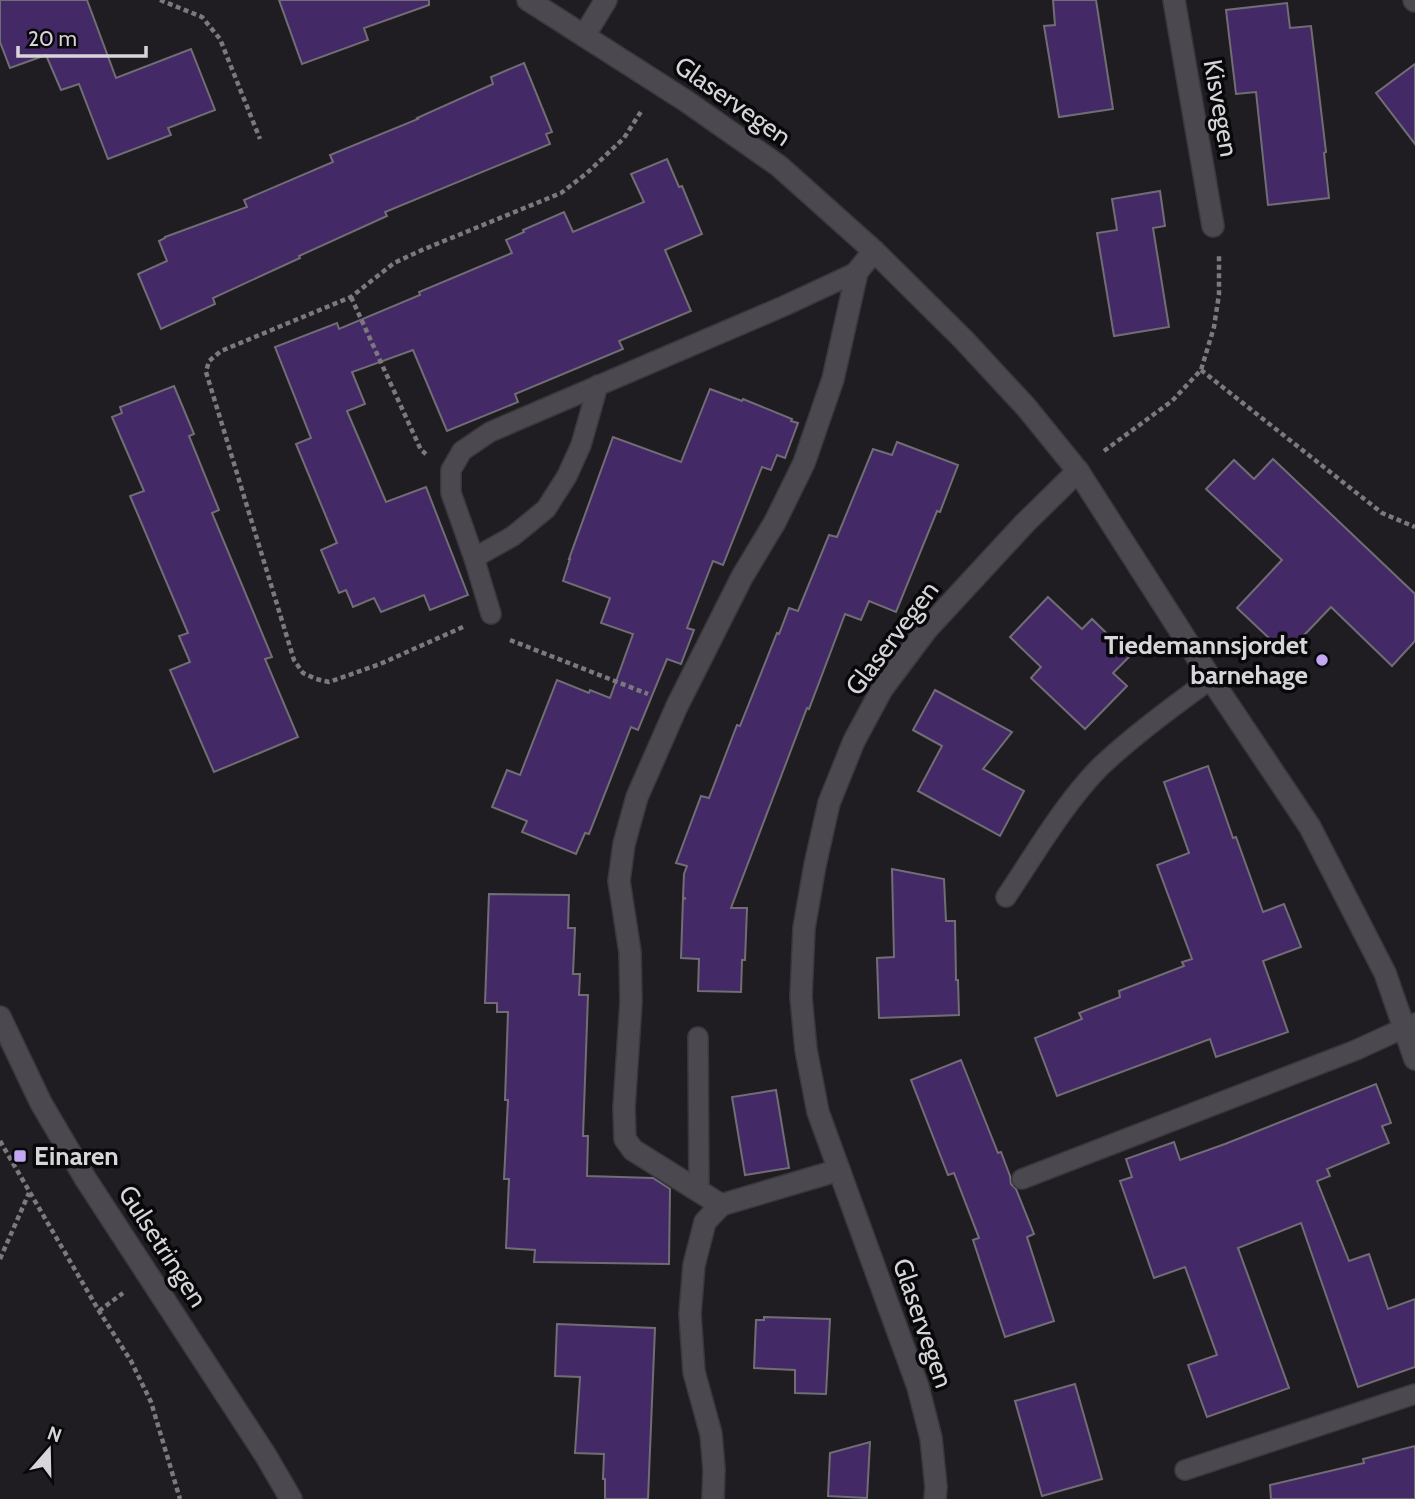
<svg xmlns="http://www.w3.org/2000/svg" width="1415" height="1499" viewBox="0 0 1415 1499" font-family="Cabin,sans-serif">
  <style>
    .building { fill: #442967; stroke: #706e74; stroke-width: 2 }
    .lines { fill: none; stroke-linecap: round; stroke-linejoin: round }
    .service-casing { stroke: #3a383d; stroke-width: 22 }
    .minor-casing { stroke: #3a383d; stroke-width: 24 }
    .tertiary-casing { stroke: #3a383d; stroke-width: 24 }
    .path { stroke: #7b797d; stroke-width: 4.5; stroke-dasharray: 5 3.5; stroke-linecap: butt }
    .service { stroke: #4b494f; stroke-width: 19 }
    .minor { stroke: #4b494f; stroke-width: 21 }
    .tertiary { stroke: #4b494f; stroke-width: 21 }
    .poi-dot { fill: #c3a7f2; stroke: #08080a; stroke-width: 2.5 }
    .labels { text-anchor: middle; stroke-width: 7; stroke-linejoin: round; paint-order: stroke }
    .street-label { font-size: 26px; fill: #d7d5d9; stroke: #08080a }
    .poi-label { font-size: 26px; font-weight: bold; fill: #d7d5d9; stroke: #08080a; text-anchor: end }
  </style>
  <rect width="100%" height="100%" fill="#1f1d22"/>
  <g class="building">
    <path d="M0,0H87L116,78L191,49L215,110L168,128L171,135L108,159L79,84L61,90L46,55L10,68L0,42Z"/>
    <path d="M279,0H429V5L364,28L368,40L302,64Z"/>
    <path d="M1053,0H1096L1113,109L1059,117L1044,26L1055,25Z"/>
    <path d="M1287,3L1290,28L1311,26L1326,152L1324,153L1329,198L1268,205L1256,92L1236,94L1226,10Z"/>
    <path d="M524,63L552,132L546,134L550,144L385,212L387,216L299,256L300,258L213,298L215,304L161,329L138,274L167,261L159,241L165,238V237L247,207L244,200L333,162L330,155L418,119L417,118L493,84L491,77Z"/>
    <path d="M1415,64V144L1376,93Z"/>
    <path d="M667,159L679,187L682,186L702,234L665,250L691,311L619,341L623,349L515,394L518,402L447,431L413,350L352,372L365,404L347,411L386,502L426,487L468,595L430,610L424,595L381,612L374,598L353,607L346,590L339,593L321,550L337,543L296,444L311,438L275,347L337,323L339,329L420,295L419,292L512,253L506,240L524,232L523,230L564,212L573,232L644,202L631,174Z"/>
    <path d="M1160,191L1165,226L1153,228L1169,327L1114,336L1097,233L1117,230L1112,199Z"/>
    <path d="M174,386L194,434L189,436L219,510L212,513L272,657L265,659L298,737L214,772L170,670L190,662L179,636L188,633L130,496L144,491L112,417L122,413L120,407Z"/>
    <path d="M710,389L742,401L743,399L792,419L791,421L798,423L785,458L777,455L771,470L762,467L723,565L713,561L687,628L694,630L681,664L667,659L638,730L631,727L589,834L585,833L576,854L522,832L527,821L492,807L507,770L520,775L557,680L589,693L590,690L610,698L633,634L601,623L610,598L563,581L570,559H569L613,437L681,462Z"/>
    <path d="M897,442L958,465L940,512L937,511L896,612L869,601L861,620L845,614L809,709L807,708L731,908H747L745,960H742L741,992L698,991L699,959L681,958L683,898L686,899L683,897L684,874L687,866L676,863L701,796L709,798L737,725L740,726L777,633L779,634L789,608L798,611L829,535L837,537L873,449L892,455Z"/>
    <path d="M1273,459L1415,594V641L1392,666L1331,607L1286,654L1237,608L1282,560L1206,489L1234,460L1254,479Z"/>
    <path d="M1048,597L1082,629L1092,619L1130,656L1113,673L1127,686L1085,729L1031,678L1041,667L1010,637Z"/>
    <path d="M935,690L1012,732L983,769L1024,791L1000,836L918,791L942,746L913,730Z"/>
    <path d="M1208,766L1233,838L1236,837L1263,912L1284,904L1301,947L1263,961L1288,1032L1216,1057L1210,1039L1057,1096L1035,1038L1082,1019L1079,1013L1120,997L1119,991L1184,966L1182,962L1192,959L1157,865L1189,853L1164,782Z"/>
    <path d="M892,869L944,879L946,921H955L956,980H958L959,1015L879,1018L877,958L894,957Z"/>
    <path d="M489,894L569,895L568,928H575L573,974H580L579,995H588L583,1136H588L587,1176L653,1178L670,1189L669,1264L534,1262L535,1250L506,1248L509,1179H504L508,1100H505L508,1012H497V1003H485Z"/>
    <path d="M961,1060L998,1153L1001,1152L1010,1176L1011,1184L1016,1189L1034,1234L1027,1237L1054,1321L1005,1337L973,1240L979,1238L954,1173L948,1175L911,1080Z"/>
    <path d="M1376,1084L1391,1123L1382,1126L1389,1143L1327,1169L1330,1176L1317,1181L1349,1261L1369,1254L1388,1309L1415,1299V1367L1358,1387L1301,1223L1238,1248L1289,1388L1207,1417L1188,1365L1217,1355L1185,1267L1154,1278L1120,1181L1132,1177L1126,1159L1174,1142L1180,1160L1225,1144Z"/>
    <path d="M776,1090L789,1168L745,1175L732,1097Z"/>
    <path d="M764,1317L830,1319L826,1394L795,1393V1370L754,1368L756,1320H764Z"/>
    <path d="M557,1324L655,1328L648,1499H605V1479H603L604,1454L575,1453L580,1377L555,1376Z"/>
    <path d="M1075,1384L1102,1479L1042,1496L1015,1401Z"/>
    <path d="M870,1442L867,1498L828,1496L830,1453Z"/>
    <path d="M1415,1446V1499H1271L1270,1485L1364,1463L1363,1459Z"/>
  </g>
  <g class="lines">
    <g class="service-casing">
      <g id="service">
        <path d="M474,558L513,536L546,509L567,476L581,445L598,385"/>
        <path d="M491,614L474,558L451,493V470L462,451L490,432L784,306L857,272"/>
        <path d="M1006,897C1035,854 1065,802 1101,766C1135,734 1173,706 1211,679"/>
        <path d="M698,1037L699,1191"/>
        <path d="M1022,1179L1356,1050L1415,1023"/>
        <path d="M1185,1470L1415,1394"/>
      </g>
    </g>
    <g class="minor-casing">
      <g id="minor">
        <path d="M528,0L686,101L779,166L874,251L963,339L1026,407L1078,471L1211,679L1310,827L1385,973L1415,1059"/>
        <path d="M1174,0L1213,226"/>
        <path d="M1414,0L1415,1"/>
        <path d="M584,36L606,0"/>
        <path d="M721,1205L839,1170"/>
        <path d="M713,1499L714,1469L711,1434L694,1372L690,1314L694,1265L705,1222L721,1205L633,1150L625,1139L624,1108L631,1002L630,952L619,881L624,844L637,797L677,706L742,577L775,522L804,463L833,379L857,272L874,251"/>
        <path d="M935,1499L936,1487L931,1438L918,1387L818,1112L806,1050L801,997L804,928L815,865L829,803L854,741L882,689L927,629L1025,523L1078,471"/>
      </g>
    </g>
    <g class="tertiary-casing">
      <path id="tertiary" d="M0,1017L41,1103L85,1178L266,1456L291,1499"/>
    </g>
    <g class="path">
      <path d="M160,0L202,17L220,39L260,139"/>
      <path d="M351,297L421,450L426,454"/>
      <path d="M1201,370L1382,513L1415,527"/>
      <path d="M1104,451L1172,401L1201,370L1214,327L1219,294V256"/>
      <path d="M463,627L380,664L329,682L316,679L303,673L294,660L206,372L209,361L221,351L351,297L394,263L422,250L561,193L587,173L624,138L642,110"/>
      <path d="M510,640L648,694"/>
      <path d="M0,1141L99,1311L131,1361L151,1402L180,1499"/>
      <path d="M0,1259L29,1193"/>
      <path d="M99,1311L123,1293"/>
    </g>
    <use href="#service" class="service"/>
    <use href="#minor" class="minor"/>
    <use href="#tertiary" class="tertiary"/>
  </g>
  <g class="poi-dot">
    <circle cx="1322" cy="660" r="7"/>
    <rect x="13" y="1149" width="14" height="14" rx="3.5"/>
  </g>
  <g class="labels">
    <g class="street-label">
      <text transform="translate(733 101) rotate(35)" y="9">Glaservegen</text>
      <text transform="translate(1221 108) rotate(80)" y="9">Kisvegen</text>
      <text transform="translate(892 638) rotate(-53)" y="9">Glaservegen</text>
      <text transform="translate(163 1246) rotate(57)" y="9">Gulsetringen</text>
      <text transform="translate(923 1323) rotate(71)" y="9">Glaservegen</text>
    </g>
    <g class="poi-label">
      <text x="1308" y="654">Tiedemannsjordet<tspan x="1308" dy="30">barnehage</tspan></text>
      <text x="34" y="1165" text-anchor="start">Einaren</text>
    </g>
  </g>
  <g transform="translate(49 1450) rotate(20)" stroke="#08080a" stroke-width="5" paint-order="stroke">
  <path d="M0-5L12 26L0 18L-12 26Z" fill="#d7d5d9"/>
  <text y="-10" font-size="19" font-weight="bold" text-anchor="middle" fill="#d7d5d9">N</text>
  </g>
  <path d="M18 46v10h128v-10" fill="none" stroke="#d7d5d9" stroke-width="3.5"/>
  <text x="28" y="46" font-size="21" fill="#d7d5d9" stroke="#08080a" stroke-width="5" paint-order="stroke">20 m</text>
</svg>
